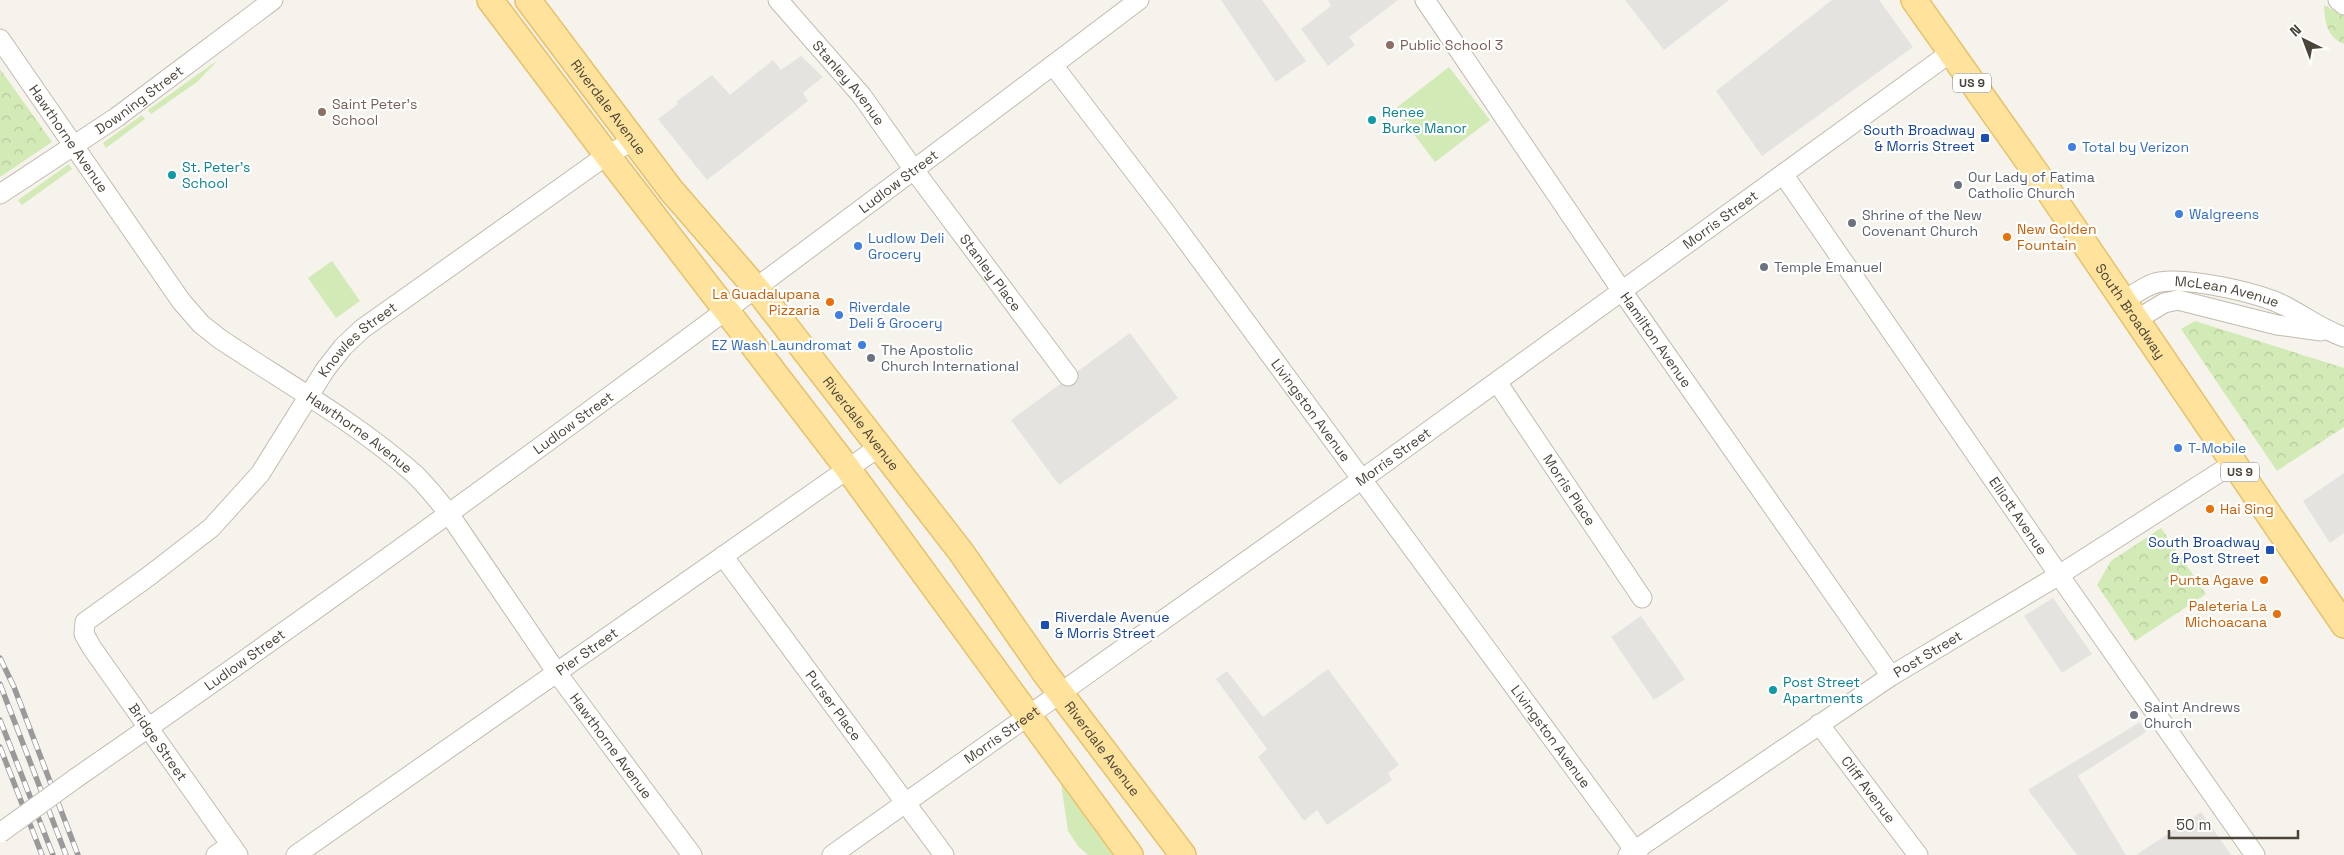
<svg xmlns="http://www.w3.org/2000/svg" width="2344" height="855" viewBox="0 0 2344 855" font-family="'Space Grotesk',sans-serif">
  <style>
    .grass { fill: #d2eab5 }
    .park { fill: url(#park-crowns) }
    .parking { fill: #e5e3e0 }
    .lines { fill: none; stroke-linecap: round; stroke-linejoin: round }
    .minor-casing { stroke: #c2bbae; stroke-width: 21 }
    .major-casing { stroke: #e6c16a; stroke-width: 28 }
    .minor { stroke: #fff; stroke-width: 19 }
    .major { stroke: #ffe39c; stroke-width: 25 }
    .rail-casing { stroke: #9a9a9a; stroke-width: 5.5 }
    .rail { stroke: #fff; stroke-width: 4; stroke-dasharray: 11; stroke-linecap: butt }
    .minor-bridge-casing { stroke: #c2bbae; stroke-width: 21; stroke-linecap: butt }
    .minor-bridge { stroke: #fff; stroke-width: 19 }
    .education-dot { fill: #8d6e63; stroke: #fff; stroke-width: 2 }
    .culture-dot { fill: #0f9aa8; stroke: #fff; stroke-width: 2 }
    .transit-dot { fill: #1a4fb4; stroke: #fff; stroke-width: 2 }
    .shop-dot { fill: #3f7fe0; stroke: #fff; stroke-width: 2 }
    .worship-dot { fill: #6b7280; stroke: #fff; stroke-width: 2 }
    .food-dot { fill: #e8710a; stroke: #fff; stroke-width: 2 }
    .labels { text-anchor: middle; stroke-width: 4.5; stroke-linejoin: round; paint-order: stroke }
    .shield { fill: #fff; stroke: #817c74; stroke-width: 1 }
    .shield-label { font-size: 12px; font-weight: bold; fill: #4b4439 }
    .education-label { font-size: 14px; fill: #785e54; stroke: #fff; text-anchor: start }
    .street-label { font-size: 14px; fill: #4b4439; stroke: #fff }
    .culture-label { font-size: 14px; fill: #0d838f; stroke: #fff; text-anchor: start }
    .transit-label { font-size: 14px; fill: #164399; stroke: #fff; text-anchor: end }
    .shop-label { font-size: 14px; fill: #366cbe; stroke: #fff; text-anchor: start }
    .worship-label { font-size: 14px; fill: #5b616d; stroke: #fff; text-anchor: start }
    .food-label { font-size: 14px; fill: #c56008; stroke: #fff; text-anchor: end }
  </style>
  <defs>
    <pattern id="park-crowns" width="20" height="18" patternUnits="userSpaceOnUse" patternTransform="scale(1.25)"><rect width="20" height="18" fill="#d2eab5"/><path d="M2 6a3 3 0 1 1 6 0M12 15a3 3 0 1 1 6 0" fill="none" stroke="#b6ca9c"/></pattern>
  </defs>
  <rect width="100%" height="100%" fill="#f6f3ec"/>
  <g class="grass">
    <path d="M218,60L197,82L151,114L148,110Z"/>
    <path d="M1449,67L1490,120L1435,162L1395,109Z"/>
    <path d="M142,115L145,119L106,148L103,143Z"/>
    <path d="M69,164L72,169L22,205L18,200Z"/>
    <path d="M332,261L360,301L336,318L308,278Z"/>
    <path d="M1061,784L1113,855H1088L1078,846L1068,831Z"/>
  </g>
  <g class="park">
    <path d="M2324,5L2344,16V44C2326,36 2325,22 2324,5Z"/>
    <path d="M0,69L52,142L0,177Z"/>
    <path d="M2195,321L2344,368V427L2277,471L2181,329Z"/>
    <path d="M2161,528L2206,594L2135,641L2097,585L2111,561Z"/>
  </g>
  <g class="parking">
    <path d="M1221,0H1262L1306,61L1276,82Z"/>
    <path d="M1328,0H1398L1349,37L1355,45L1328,66L1301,29L1331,6Z"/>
    <path d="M1625,0H1729L1664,50Z"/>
    <path d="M1832,0H1879L1913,47L1762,156L1716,91Z"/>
    <path d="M801,56L823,77L803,93L808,101L707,180L658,119L678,104L676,102L712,75L730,95L773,60L781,70Z"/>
    <path d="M1130,333L1178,398L1059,485L1011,420Z"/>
    <path d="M2344,473V533L2330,543L2303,501Z"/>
    <path d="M2053,598L2092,654L2062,673L2024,616Z"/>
    <path d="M1641,616L1685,679L1654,700L1611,637Z"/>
    <path d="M1328,669L1399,765L1388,773L1392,780L1327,825L1317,810L1304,821L1258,757L1267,749L1216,679L1227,671L1263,717Z"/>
    <path d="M2140,722L2146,732L2078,776L2126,855H2077L2028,790Z"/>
    <path d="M2201,812L2231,855H2136Z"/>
  </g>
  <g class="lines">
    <g class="minor-casing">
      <g id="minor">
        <path id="s1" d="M778,0L862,96L914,170L1068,376"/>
        <path id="s2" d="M1425,0L1622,291L1891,676"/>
        <path d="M2338,0L2344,5"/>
        <path id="s3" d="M0,39L181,301L201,324L220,339C283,381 354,421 411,471C425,483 437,499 449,514L557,673L692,855"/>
        <path id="s4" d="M1053,65L1166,213L1638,855"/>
        <path id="s5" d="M1783,174L2059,575L2255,855"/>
        <path id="s6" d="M0,194L117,117L273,0"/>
        <path id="s7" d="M2123,301C2135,294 2147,284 2160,282C2189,277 2261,293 2287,307C2306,317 2323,330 2344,337"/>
        <path d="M2136,320L2164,303L2178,300L2277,325L2321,331"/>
        <path id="s8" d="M1497,382L1642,598"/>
        <path id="s9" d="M723,556L944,855"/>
        <path id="s10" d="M1819,724L1918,855"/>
        <path id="s11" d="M76,778C437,528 789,265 1139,0"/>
        <path d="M216,855L231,845"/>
        <path id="s12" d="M238,855L92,648L84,634L85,622L149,576L211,528L260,474L325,370L343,347L362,329L607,155L633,141"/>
        <path id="s13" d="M296,855L879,447"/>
        <path id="s14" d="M832,855L1379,467L1950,53"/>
        <path id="s15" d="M1628,855L1891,676L2059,575L2234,463"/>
      </g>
    </g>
    <g class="major-casing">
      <g id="major">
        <path d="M490,0L607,155L848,469L1130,855"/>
        <path id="s16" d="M528,0L671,190L756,288L961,552L1045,673L1183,855"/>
        <path id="s17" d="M1914,0L2044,184L2344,625"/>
      </g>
    </g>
    <use href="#minor" class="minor"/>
    <use href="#major" class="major"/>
    <g class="rail-casing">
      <g id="rail">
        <path d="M0,658L14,687L78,855"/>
        <path d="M0,684L66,855"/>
        <path d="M0,720L53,855"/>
        <path d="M0,747L42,855"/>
      </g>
    </g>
    <use href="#rail" class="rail"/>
    <g class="minor-bridge-casing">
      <path id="minor-bridge" d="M0,833L76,778"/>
    </g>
    <use href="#minor-bridge" class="minor-bridge"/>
  </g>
  <g class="education-dot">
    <circle cx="1390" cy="45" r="5"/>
    <circle cx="322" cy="112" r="5"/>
  </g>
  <g class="culture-dot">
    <circle cx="1372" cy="120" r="5"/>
    <circle cx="172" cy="175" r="5"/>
    <circle cx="1773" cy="690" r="5"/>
  </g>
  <g class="transit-dot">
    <rect x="1980" y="133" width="10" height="10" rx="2.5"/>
    <rect x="2265" y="545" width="10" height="10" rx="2.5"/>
    <rect x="1040" y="620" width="10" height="10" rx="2.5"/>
  </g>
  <g class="shop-dot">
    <circle cx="2072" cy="147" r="5"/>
    <circle cx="2179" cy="214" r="5"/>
    <circle cx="858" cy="246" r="5"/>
    <circle cx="839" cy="315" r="5"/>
    <circle cx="862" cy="345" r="5"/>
    <circle cx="2178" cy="448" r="5"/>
  </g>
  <g class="worship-dot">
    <circle cx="1958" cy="185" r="5"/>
    <circle cx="1852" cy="223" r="5"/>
    <circle cx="1764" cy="267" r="5"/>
    <circle cx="871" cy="358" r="5"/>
    <circle cx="2134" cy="715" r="5"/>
  </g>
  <g class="food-dot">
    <circle cx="2007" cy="237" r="5"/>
    <circle cx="830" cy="302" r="5"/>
    <circle cx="2210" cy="509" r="5"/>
    <circle cx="2264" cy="580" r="5"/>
    <circle cx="2277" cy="614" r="5"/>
  </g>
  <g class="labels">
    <g class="shield">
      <rect x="1953" y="73.5" width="38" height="19" rx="4"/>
      <rect x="2221" y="462.5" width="38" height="19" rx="4"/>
    </g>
    <g class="shield-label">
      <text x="1972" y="87">US 9</text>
      <text x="2240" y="476">US 9</text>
    </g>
    <g class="education-label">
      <text x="1400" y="50">Public School 3</text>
      <text x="332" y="109">Saint Peter's<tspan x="332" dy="16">School</tspan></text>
    </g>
    <g class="street-label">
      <text dy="5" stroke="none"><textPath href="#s1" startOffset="109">Stanley Avenue</textPath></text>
      <text dy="5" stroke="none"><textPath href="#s6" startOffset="168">Downing Street</textPath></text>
      <text dy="5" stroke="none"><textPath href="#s16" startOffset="134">Riverdale Avenue</textPath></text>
      <text dy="5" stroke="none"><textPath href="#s3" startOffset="121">Hawthorne Avenue</textPath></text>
      <text dy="5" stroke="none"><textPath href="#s11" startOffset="1016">Ludlow Street</textPath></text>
      <text dy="5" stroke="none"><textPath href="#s14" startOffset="1092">Morris Street</textPath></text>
      <text dy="5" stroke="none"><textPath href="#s1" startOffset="346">Stanley Place</textPath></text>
      <text dy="5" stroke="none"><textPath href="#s7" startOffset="110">McLean Avenue</textPath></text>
      <text dy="5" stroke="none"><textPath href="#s17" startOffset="379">South Broadway</textPath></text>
      <text dy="5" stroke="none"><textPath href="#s2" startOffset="411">Hamilton Avenue</textPath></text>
      <text dy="5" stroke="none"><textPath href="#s12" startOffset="679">Knowles Street</textPath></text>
      <text dy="5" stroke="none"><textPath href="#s4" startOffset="431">Livingston Avenue</textPath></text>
      <text dy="5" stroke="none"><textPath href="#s11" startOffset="611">Ludlow Street</textPath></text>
      <text dy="5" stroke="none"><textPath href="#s16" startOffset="539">Riverdale Avenue</textPath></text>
      <text dy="5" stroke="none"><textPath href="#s3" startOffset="541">Hawthorne Avenue</textPath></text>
      <text dy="5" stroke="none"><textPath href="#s14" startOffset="688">Morris Street</textPath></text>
      <text dy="5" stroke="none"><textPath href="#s8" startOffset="130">Morris Place</textPath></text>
      <text dy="5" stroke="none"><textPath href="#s5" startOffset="415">Elliott Avenue</textPath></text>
      <text dy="5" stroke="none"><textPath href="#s13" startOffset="355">Pier Street</textPath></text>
      <text dy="5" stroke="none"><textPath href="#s15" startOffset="361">Post Street</textPath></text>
      <text dy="5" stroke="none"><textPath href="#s11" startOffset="206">Ludlow Street</textPath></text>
      <text dy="5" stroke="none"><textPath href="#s9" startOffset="186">Purser Place</textPath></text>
      <text dy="5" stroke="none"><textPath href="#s14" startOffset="208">Morris Street</textPath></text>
      <text dy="5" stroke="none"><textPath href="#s4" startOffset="836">Livingston Avenue</textPath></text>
      <text transform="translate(158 742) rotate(55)" y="5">Bridge Street</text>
      <text dy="5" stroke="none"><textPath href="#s3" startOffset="946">Hawthorne Avenue</textPath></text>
      <text dy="5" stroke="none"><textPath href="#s16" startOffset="944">Riverdale Avenue</textPath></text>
      <text dy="5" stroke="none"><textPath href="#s10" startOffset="82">Cliff Avenue</textPath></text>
    </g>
    <g class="culture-label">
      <text x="1382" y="117">Renee<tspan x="1382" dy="16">Burke Manor</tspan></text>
      <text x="182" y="172">St. Peter's<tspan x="182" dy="16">School</tspan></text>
      <text x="1783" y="687">Post Street<tspan x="1783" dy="16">Apartments</tspan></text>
    </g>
    <g class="transit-label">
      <text x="1975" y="135">South Broadway<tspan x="1975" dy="16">&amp; Morris Street</tspan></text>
      <text x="2260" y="547">South Broadway<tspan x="2260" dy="16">&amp; Post Street</tspan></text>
      <text x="1055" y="622" text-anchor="start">Riverdale Avenue<tspan x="1055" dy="16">&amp; Morris Street</tspan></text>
    </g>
    <g class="shop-label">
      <text x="2082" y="152">Total by Verizon</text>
      <text x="2189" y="219">Walgreens</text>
      <text x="868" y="243">Ludlow Deli<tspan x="868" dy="16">Grocery</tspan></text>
      <text x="849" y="312">Riverdale<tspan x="849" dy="16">Deli &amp; Grocery</tspan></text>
      <text x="852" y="350" text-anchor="end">EZ Wash Laundromat</text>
      <text x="2188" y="453">T-Mobile</text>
    </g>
    <g class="worship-label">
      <text x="1968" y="182">Our Lady of Fatima<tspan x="1968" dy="16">Catholic Church</tspan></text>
      <text x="1862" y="220">Shrine of the New<tspan x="1862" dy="16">Covenant Church</tspan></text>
      <text x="1774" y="272">Temple Emanuel</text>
      <text x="881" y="355">The Apostolic<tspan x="881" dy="16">Church International</tspan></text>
      <text x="2144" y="712">Saint Andrews<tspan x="2144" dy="16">Church</tspan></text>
    </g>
    <g class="food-label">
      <text x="2017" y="234" text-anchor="start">New Golden<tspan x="2017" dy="16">Fountain</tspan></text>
      <text x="820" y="299">La Guadalupana<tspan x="820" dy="16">Pizzaria</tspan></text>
      <text x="2220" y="514" text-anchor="start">Hai Sing</text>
      <text x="2254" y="585">Punta Agave</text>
      <text x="2267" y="611">Paleteria La<tspan x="2267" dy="16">Michoacana</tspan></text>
    </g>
  </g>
  <g transform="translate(2304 40) rotate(318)" stroke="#ffffff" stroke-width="4" paint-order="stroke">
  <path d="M0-4L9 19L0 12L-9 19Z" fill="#4b4439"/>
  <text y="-8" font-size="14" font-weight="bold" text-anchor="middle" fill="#4b4439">N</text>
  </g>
  <path d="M2169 830v8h129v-8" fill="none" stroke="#4b4439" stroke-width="2.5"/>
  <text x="2176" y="830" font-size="15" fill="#4b4439" stroke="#ffffff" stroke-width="4" paint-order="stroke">50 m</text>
</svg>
